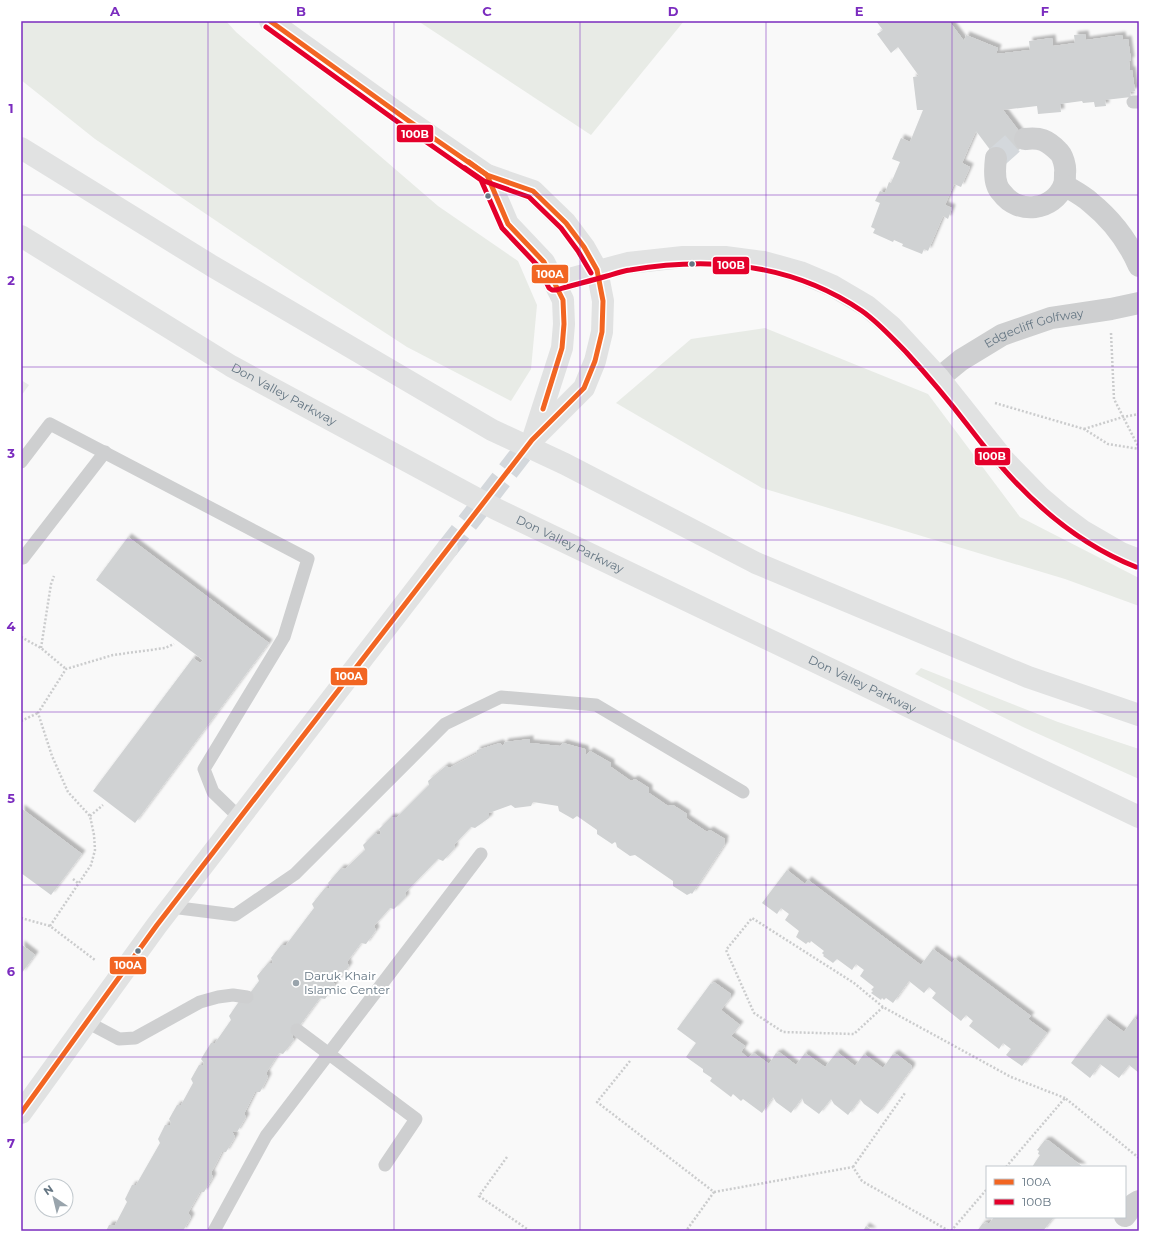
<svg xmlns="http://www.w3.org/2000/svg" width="1160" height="1252" viewBox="0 0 1160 1252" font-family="Montserrat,sans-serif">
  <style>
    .built { fill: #e8e9e9 }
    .green { fill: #e8ebe6 }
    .building { fill: #d0d2d3; filter: url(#shadow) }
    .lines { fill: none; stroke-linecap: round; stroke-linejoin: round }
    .street-tunnel { stroke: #d4d8dc; stroke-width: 22; stroke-dasharray: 22 11; stroke-linecap: butt }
    .secondary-tunnel { stroke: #d4d8dc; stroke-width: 22; stroke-dasharray: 22 11; stroke-linecap: butt }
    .path { stroke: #cbcccd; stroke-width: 2.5; stroke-dasharray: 2 2; stroke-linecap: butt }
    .lane { stroke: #cecfd0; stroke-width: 13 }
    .street { stroke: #cecfd0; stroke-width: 22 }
    .secondary { stroke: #e1e2e2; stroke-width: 22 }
    .highway { stroke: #e1e2e2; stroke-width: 22 }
    .bus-1-casing { stroke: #fff; stroke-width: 8 }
    .bus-2-casing { stroke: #fff; stroke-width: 8 }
    .bus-1 { stroke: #f26522; stroke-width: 5 }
    .bus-2 { stroke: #e4002b; stroke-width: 5 }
    .grid { fill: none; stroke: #7b2cbf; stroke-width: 1; stroke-opacity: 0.55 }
    .bus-dot { fill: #657683; stroke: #fff; stroke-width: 1.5 }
    .poi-dot { fill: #99a4ac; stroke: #fff; stroke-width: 1.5 }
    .labels { text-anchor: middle; stroke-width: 4; stroke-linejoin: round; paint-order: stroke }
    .street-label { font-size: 12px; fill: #657683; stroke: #fff }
    .poi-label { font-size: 12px; fill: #657683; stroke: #fff; text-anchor: start }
    .line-badge { stroke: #fff; stroke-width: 1.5 }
    .badge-label { font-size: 11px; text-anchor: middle; font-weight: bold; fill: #fff }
    .neatline { fill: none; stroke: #7b2cbf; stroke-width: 1.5 }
    .grid-label { font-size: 13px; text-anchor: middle; font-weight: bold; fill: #7b2cbf }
  </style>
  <defs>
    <filter id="shadow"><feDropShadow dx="3.5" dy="-3.5" stdDeviation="1" flood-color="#0004"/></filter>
  </defs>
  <rect width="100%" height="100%" fill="#f9f9f9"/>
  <path class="built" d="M21,380L29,385L21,396Z"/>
  <g class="green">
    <path d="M21,21H226L236,32L438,206L518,261L537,305L531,369L511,401L407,347L301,278L95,139L21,80Z"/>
    <path d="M418,21H684L591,135Z"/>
    <path d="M765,328L928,394L1020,517L1139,578V606L1065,579L762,488L616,403L691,339Z"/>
    <path d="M921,668L1058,722L1139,749V779L1023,727L915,674Z"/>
  </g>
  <g class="building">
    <path d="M876,21H949L964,41L966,35L998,48L996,54L1030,50L1029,41L1052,38L1053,46L1075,43L1074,35L1085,34L1086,40L1122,35L1123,40L1128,39L1131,60L1129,61L1130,70H1132L1135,91L1130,92L1131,97L1105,100L1106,106L1095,107L1094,102L1083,103L1082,101L1060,104L1061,112L1038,114L1037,106L1003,110L1028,143L1000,163L976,131L962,163L970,167L961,187L954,184L945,205L952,208L948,219L943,216L928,251L924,249L922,254L902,246L903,244L894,240L893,242L873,233L875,229L871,227L880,203L875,201L880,191L885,193L889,182L891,183L900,162L892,159L901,138L910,142L923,110H917L913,77L919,76L898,47L891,53L877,34L883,30Z"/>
    <path d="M128,537L269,643L135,823L93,791L193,658L200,663L203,660L96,580Z"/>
    <path d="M530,739V743L560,746L563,743L585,749L586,754H587L590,751L611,763V767L631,781L635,779L649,788V793L668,806L673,805L687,814L686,818L707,832L710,830L725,839L724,844H725L692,894L691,893L687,895L673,886V881L635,855L630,856L617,847L616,843L615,842L612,844L597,834V830L577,816L573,819L559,811L558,806L533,802L531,806L515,808L511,805L489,813V818L475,828L471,827L454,845L455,848L443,861L438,859L405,893L406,897L394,909L390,908L374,926L376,930L366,944L361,943L347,962L349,966L338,981L334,980L333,981L335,985L325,999L320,998L292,1036L294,1040L283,1054L279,1053L266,1073L268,1077L260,1092H255L244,1114L246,1117L237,1132L233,1131V1133L235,1137L226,1152H222L211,1173L213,1177L204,1192H200L188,1213L191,1217L183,1231H106L109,1225H115L127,1202L125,1199L132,1185H136L160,1143L158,1139L165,1125H170L171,1123L169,1119L177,1105H181L193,1083L191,1079L199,1065H203L204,1063L201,1059L211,1043H215L231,1020L229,1016L240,1000L247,997L259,981L257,976L268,963H272L273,962L271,958L281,945H286L314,908L312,904L325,888H329L330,887L328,883L341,868L345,869L365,850L363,845L375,833L379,835L381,833L379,829L391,817L396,818L429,785L428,781L446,766L449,768L476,754L477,750L500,743L503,746L505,742Z"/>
    <path d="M21,808L82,854L51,895L21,873Z"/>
    <path d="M787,870L805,884L808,880L921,965L933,949L952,963L955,959L1031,1016L1028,1019L1047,1033L1022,1066L1006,1055L1011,1049L1003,1043L999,1049L969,1026L973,1021L966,1015L961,1021L932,998L936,993L929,987L924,993L909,981L893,1003L886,998L884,1000L882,998L881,1000L871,993L873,991L871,990L874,987L860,976L864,970L856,964L852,970L837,959L833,963L823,956L824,955L822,953L824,951L811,941L810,943L808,942L806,944L796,937L799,931L785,920L789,914L781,908L777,914L762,903Z"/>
    <path d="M21,944L35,955L21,974Z"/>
    <path d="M714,982L731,994V997L721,1010L740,1025L731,1036L745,1046L741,1052L748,1058L754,1053L769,1064L776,1053L778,1054L779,1052L796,1065L805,1053L825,1067L837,1052L855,1066L864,1054L883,1068L893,1054L894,1055L895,1053L912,1066L911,1067L912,1068L878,1114L864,1104L860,1099L848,1115L834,1104L831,1099L819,1114L804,1103L802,1098L791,1113L776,1102L773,1097L762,1113L743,1099L741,1101L733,1094L731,1097L710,1081L712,1078L703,1072V1069L686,1057L696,1043L677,1029L711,983L712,984Z"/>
    <path d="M1105,1018L1124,1032L1134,1018L1139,1021V1073L1129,1065L1119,1078L1100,1064L1090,1078L1071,1063Z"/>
    <path d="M1045,1140L1047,1141L1048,1140L1083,1167H1032L1040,1155L1038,1154L1039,1151L1037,1150Z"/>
    <path d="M994,1217H1054L1043,1231H977L983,1223L985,1224L986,1222L989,1224Z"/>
    <path d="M866,1226L873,1231H863Z"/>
  </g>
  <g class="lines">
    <path class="street-tunnel" d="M996,158L1014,142L1025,139"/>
    <path class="secondary-tunnel" d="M447,549L532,440"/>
    <g class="path">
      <path d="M1111,333L1114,399L1139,448"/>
      <path d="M995,403L1084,429L1108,444L1139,449"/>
      <path d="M1084,429L1123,417L1139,414"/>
      <path d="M21,637L41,648L66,669"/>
      <path d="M41,648L51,584L54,576"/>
      <path d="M21,721L38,713"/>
      <path d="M90,816L103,805"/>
      <path d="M73,879L78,883"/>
      <path d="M21,918L50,926L95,960"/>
      <path d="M50,926L91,865L95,850L94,835L90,816L68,792L52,756L38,713L66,669L113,655L165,648L174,644"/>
      <path d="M883,1007L854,1034L783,1032L754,1013L726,950L752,918L854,983L883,1007L1011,1077L1065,1098"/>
      <path d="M630,1061L597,1102L714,1192L686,1231"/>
      <path d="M507,1157L479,1196L530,1231"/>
      <path d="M853,1167L905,1093"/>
      <path d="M1006,1167L1065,1098L1139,1158"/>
      <path d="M714,1192L853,1167L862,1181L949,1231"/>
      <path d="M951,1231L987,1189"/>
    </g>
    <g class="lane">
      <path d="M1133,102H1139"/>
      <path d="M21,462L50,424L308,559L284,637L204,769L213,792L240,818"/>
      <path d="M23,558L105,452"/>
      <path d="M171,907L235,915L295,874L445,724L501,697L596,705L743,792"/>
      <path d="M87,1022L119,1039L135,1038L200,1002L218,997L233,995L247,997"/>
      <path d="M297,1030L416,1119L385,1165"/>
      <path d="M214,1231L266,1136L481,854"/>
    </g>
    <g class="street">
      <path d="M996,158C995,166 994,177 997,185C998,188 1000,191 1002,193C1018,215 1053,211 1064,185C1065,182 1065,177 1065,173C1066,167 1063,155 1058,151C1047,140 1040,137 1025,139"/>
      <path d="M1064,185C1072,190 1082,195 1090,202C1111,219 1128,241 1139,266"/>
      <path id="s1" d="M939,378L961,360L1002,335L1051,318L1111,309L1139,303"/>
      <path d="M1125,1216L1134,1204L1139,1201"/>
    </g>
    <g class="secondary">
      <path d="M270,21L406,119L487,175L533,191L566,223L584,247L597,270L603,301L602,332L595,361L584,388L532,440"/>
      <path d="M487,175L508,224L544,262L563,300L564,324L562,348L534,435"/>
      <path d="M554,283L628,263L683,257H725L764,262L800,272L833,286L867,306L892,327L939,378L1005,461L1040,497L1060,514L1083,531L1121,553L1139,560"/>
      <path d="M21,1113L157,925L447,549"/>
    </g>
    <g class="highway">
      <path d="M21,148L212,266L492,430L565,464L756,563L1028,677L1139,715"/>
      <path id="s2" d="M21,236L231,366L496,509L1139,817"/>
    </g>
    <g class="bus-1-casing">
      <g id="bus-1">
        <path d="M469,162L487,175L508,224L544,262L563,300L564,324L562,348L543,409"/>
        <path d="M21,1113L157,925L532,440L584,388L595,361L602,332L603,301L597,270L584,247L566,223L533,191L487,175L406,119L270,21"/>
      </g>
    </g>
    <g class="bus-2-casing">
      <g id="bus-2">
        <path d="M266,27L402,125L481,180L502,228L538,266L549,288L552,290H556C573,285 590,281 607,276C614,274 622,271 630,270C712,256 793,264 862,311C879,323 892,338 906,352C928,376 949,401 969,427C979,440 989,453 1000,465C1037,508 1083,546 1136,567"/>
        <path d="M465,168L484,181L529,197L561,228L578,251L591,273"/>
      </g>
    </g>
    <use href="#bus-1" class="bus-1"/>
    <use href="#bus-2" class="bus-2"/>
  </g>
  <path class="grid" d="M208,21V1231M394,21V1231M580,21V1231M766,21V1231M952,21V1231M21,195H1139M21,367H1139M21,540H1139M21,712H1139M21,885H1139M21,1057H1139"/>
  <g class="bus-dot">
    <circle cx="488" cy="196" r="3.5"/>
    <circle cx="692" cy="264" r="3.5"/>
    <circle cx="138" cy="951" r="3.5"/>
  </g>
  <circle class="poi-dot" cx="296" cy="983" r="4"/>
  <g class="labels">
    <g class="street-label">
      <text dy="4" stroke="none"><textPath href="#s1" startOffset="109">Edgecliff Golfway</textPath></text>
      <text dy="4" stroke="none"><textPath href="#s2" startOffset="307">Don Valley Parkway</textPath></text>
      <text dy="4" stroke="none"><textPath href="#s2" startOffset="630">Don Valley Parkway</textPath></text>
      <text dy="4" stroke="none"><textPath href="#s2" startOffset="954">Don Valley Parkway</textPath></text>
    </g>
    <g class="poi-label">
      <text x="304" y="980">Daruk Khair<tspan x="304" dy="14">Islamic Center</tspan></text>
    </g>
  </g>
  <g class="line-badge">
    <rect x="396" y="124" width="38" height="19" rx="4" fill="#e4002b"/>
    <rect x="712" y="256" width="38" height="19" rx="4" fill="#e4002b"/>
    <rect x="531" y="264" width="38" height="20" rx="4" fill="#f26522"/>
    <rect x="974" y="447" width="37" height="19" rx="4" fill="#e4002b"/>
    <rect x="330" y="667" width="38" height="19" rx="4" fill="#f26522"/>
    <rect x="109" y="956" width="38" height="19" rx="4" fill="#f26522"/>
  </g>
  <g class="badge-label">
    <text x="415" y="138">100B</text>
    <text x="731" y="269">100B</text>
    <text x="550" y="278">100A</text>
    <text x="992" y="460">100B</text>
    <text x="349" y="680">100A</text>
    <text x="128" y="969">100A</text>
  </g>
  <rect width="1160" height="1252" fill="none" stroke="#ffffff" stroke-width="44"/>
  <rect x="986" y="1166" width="140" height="52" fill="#ffffff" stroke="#c1c8cd"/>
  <rect x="994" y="1179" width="20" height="6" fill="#f26522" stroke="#c1c8cd"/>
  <text x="1022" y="1186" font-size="12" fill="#657683">100A</text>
  <rect x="994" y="1199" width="20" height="6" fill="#e4002b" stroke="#c1c8cd"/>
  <text x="1022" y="1206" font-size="12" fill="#657683">100B</text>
  <g transform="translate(54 1198) rotate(325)"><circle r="19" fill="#ffffff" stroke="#c1c8cd"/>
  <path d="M0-3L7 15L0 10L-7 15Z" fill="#99a4ac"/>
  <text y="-6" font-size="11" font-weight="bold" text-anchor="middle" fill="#657683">N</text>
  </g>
  <rect x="22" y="22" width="1116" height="1208" class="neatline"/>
  <g class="grid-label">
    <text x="115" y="16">A</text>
    <text x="301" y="16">B</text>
    <text x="487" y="16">C</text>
    <text x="673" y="16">D</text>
    <text x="859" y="16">E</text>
    <text x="1045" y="16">F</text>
    <text x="11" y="113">1</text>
    <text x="11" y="285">2</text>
    <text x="11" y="458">3</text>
    <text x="11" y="631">4</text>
    <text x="11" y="803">5</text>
    <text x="11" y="976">6</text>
    <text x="11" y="1148">7</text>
  </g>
</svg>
